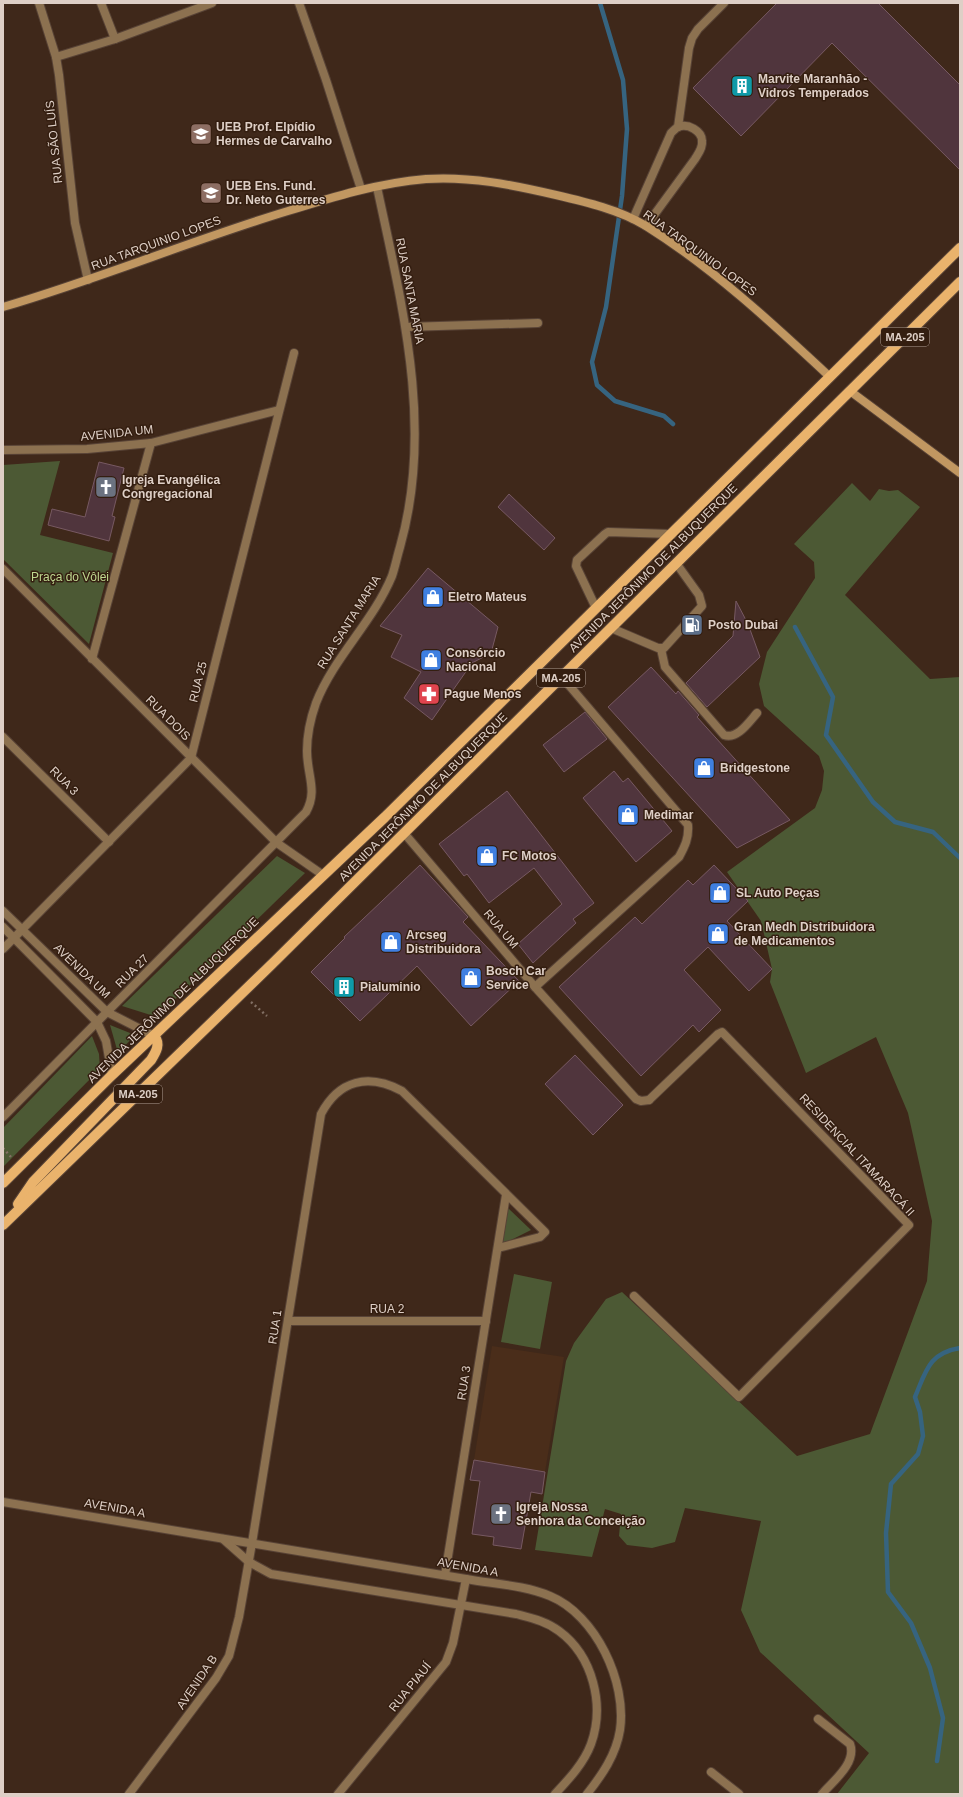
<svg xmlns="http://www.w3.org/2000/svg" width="963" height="1797" viewBox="0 0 963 1797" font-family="Arial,sans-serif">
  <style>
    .built { fill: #4a2d1a }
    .green { fill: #4c5934 }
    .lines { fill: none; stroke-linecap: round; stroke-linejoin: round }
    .stream { stroke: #366480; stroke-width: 4.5 }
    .building { fill: #50353d; stroke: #775962 }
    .service-casing { stroke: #584336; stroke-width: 10 }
    .minor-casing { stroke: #584336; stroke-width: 10 }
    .tertiary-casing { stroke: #584336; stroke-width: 10 }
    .secondary-casing { stroke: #584336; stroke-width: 10 }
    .primary-casing { stroke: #584336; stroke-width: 12 }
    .path { stroke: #826f63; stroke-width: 2.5; stroke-dasharray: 2 3; stroke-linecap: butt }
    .service { stroke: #8c7150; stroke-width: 8 }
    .minor { stroke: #8c7150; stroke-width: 8 }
    .tertiary { stroke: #8c7150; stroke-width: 8 }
    .secondary { stroke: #c19761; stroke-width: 8 }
    .primary { stroke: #eab36c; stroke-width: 10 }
    .labels { text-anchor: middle; stroke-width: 3; stroke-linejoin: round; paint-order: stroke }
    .shield { fill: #341e10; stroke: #ab9a8f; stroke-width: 1 }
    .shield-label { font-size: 11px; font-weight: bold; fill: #decfc6 }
    .poi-label { font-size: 12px; font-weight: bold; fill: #decfc6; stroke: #341e10; text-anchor: start }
    .street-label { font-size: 12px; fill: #decfc6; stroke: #341e10 }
    .park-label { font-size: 12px; fill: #bfd790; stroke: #341e10 }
  </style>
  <rect width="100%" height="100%" fill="#3f281a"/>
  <path class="built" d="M492,1346L564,1357L545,1472L474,1460Z"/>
  <g class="green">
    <path d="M60,461L40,535L113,553L89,644L3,559V465Z"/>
    <path d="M852,483L870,501L879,489L889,491L898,490L920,507L845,595L930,679L960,677V1794H837L869,1753L760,1652L741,1610L761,1521L685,1508L675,1542L652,1548L627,1545L619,1536L621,1514L605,1509L592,1557L535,1550L566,1361L574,1343L606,1299L622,1292L797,1456L870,1434L927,1281L932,1221L908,1113L876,1037L806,1073L770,982L772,969L761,921L727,872L815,808L822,790L824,771L819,756L764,706L759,684L767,652L815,578L814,562L794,544Z"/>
    <path d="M277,856L305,873L157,1017L122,1006Z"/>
    <path d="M110,1025L135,1035L118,1053Z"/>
    <path d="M92,1036L99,1054L100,1069L3,1167V1128Z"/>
    <path d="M508,1208L531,1230L501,1245Z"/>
    <path d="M514,1274L552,1282L540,1349L501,1342Z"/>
  </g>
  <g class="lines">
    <g class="stream">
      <path d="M600,3L623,80L627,129L622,196L606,307L592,362L597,385L615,401L664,416L673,424"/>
      <path d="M795,627L833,697L826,735L873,802L895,822L933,832L960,858"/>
      <path d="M937,1761L943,1718L930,1668L911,1623L888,1592L886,1533L891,1484L918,1454L923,1436L920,1412L915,1397C926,1371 929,1353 960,1348"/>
    </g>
  </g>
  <g class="building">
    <path d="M777,3H878L960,85V170L832,43L741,136L693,88Z"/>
    <path d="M99,462L124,468L112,516L115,517L109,541L48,525L52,509L85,517Z"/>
    <path d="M509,494L555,538L544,550L498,507Z"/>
    <path d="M428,568L498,627L491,653L472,663L432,720L404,698L421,672L391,657L402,635L380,626Z"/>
    <path d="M736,601L748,624L760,657L707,707L686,683L733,636Z"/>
    <path d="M651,667L676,694L678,691L699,715L697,717L790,820L737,848L608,707Z"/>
    <path d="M585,712L607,739L564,772L543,745Z"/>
    <path d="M614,771L623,782L628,778L672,831L636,862L583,798Z"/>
    <path d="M507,791L594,903L573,919L576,923L533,963L518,944L562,904L534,868L489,903L467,874L464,876L439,844Z"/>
    <path d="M420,865L468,917L463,922L519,981L471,1026L417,966L360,1021L311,972L345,938L344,937Z"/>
    <path d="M714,865L748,901L727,921L772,969L749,991L708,947L684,970L721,1010L699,1032L693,1025L641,1076L559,987L635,917L642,924L688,880L693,885Z"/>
    <path d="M575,1055L623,1105L593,1135L545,1084Z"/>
    <path d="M474,1460L545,1472L542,1494L531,1492L521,1549L493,1545L494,1537L472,1534L480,1481L470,1480Z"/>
  </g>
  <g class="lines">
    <g class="service-casing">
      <g id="service">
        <path d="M678,127L689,48L692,38L698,29L724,3"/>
        <path d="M633,219L671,133C673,131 676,128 678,127C688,123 702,131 702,141C703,148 698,154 695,159L646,226"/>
        <path d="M596,608L576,566L577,560L605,534L608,532L671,534"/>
        <path d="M611,628L658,648H664L702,606L699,595L676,563"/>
        <path d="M661,649L665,667L724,735C737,740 749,722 757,713"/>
        <path d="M404,833L535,987L636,1099L641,1101L649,1100"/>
      </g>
    </g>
    <g class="minor-casing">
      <g id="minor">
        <path d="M101,3L115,39"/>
        <path d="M299,3L326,80L361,189"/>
        <path d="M56,57L115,39L212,3"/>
        <path d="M407,327L538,323"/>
        <path d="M3,450L87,449L151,443L279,410"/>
        <path d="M3,569L277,843L323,875"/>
        <path d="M92,659L151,443"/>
        <path d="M3,737L109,842"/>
        <path d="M3,949L191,758L294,353"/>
        <path d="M535,987L679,857C685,846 689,838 688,825L562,677"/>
        <path d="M107,1012L306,812C318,791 307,775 307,751C307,736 311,717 316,703C334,657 373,622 392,576C395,567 397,557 400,547C434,427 402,305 377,187"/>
        <path d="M634,1296L739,1397L909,1225L722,1032L718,1034L649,1100"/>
        <path d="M288,1321H486"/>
        <path d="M445,1575L506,1195"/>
        <path d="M818,1719L850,1744C857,1763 833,1781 822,1794"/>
        <path d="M711,1772L739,1794"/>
        <path d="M129,1794L216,1678L229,1656L239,1617L252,1543L321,1114C339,1080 368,1073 402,1091L545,1232L540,1237L498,1248"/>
        <path d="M338,1794L446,1662L453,1643L466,1579"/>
      </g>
    </g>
    <g class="tertiary-casing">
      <g id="tertiary">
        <path d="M39,3L56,57L59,75L75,223L88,280"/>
        <path d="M3,911L107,1012L154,1036"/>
        <path d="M3,927L97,1022L106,1041L112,1075"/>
        <path d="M3,1117L107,1012"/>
        <path d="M3,1502L466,1579C493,1584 524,1585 550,1596C596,1615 627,1682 620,1730C616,1755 602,1775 587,1794"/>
        <path d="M223,1539L249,1562L271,1574L516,1614C531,1618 546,1621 559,1631C593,1656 605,1705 591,1744C584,1763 569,1779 555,1794"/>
      </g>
    </g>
    <g class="secondary-casing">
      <g id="secondary">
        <path d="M3,307C99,279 192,240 288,211C333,197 378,183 426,179C470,176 513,185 556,195C586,202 620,210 646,226C713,268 772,323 830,377"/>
        <path d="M850,391L960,473"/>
      </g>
    </g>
    <g class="primary-casing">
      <g id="primary">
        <path d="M3,1183L112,1075L385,817L960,248"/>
        <path d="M18,1204L33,1182L151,1060C156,1052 161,1044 154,1036"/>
        <path d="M3,1225L272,964L960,282"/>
      </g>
    </g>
    <g class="path">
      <path d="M251,1002L267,1016"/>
      <path d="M3,1148L11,1157"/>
    </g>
    <use href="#service" class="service"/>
    <use href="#minor" class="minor"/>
    <use href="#tertiary" class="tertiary"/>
    <use href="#secondary" class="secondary"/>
    <use href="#primary" class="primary"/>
  </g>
  <defs>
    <g id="building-square" transform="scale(1.15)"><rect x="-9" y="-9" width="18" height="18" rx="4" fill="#0f9aa8" stroke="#341e10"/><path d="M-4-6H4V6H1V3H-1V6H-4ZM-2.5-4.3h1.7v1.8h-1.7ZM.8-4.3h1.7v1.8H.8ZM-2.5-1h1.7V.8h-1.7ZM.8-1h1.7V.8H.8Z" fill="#fff"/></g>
    <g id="school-square" transform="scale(1.15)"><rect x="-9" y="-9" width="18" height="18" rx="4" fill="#8d6e63" stroke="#341e10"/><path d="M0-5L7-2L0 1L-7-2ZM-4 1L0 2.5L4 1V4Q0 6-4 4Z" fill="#fff"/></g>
    <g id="church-square" transform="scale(1.15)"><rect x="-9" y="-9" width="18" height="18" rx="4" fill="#6b7280" stroke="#341e10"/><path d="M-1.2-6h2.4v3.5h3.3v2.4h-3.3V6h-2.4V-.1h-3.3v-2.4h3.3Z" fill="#fff"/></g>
    <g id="shop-square" transform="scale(1.15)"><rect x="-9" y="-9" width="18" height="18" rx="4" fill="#3f7fe0" stroke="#341e10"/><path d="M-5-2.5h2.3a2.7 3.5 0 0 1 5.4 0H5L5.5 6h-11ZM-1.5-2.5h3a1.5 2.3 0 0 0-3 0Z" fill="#fff"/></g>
    <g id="fuel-square" transform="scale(1.15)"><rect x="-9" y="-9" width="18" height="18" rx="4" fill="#5c6f8a" stroke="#341e10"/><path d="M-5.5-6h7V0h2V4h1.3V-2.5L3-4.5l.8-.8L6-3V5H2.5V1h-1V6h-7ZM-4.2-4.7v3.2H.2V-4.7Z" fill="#fff"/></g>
    <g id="pharmacy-square" transform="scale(1.15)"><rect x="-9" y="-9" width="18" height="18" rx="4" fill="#e0444e" stroke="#341e10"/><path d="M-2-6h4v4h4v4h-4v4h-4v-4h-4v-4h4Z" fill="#fff"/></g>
  </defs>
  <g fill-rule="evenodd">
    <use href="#building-square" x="742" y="86"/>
    <use href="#school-square" x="201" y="134"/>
    <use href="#school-square" x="211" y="193"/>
    <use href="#church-square" x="106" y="487"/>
    <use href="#shop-square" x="433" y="597"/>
    <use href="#fuel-square" x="692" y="625"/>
    <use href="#shop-square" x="431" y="660"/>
    <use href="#pharmacy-square" x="429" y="694"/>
    <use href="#shop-square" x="704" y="768"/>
    <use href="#shop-square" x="628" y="815"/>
    <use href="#shop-square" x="487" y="856"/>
    <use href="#shop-square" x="720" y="893"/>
    <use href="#shop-square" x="718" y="934"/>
    <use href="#shop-square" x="391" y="942"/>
    <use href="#shop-square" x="471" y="978"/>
    <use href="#building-square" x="344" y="987"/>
    <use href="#church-square" x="501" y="1514"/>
  </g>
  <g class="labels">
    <g class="shield">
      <rect x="881" y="328" width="48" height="18" rx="3"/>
      <rect x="537" y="669" width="48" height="18" rx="3"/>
      <rect x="114" y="1085" width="48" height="18" rx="3"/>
    </g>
    <g class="shield-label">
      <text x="905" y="341">MA-205</text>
      <text x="561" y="682">MA-205</text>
      <text x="138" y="1098">MA-205</text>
    </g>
    <g class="poi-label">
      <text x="758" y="83">Marvite Maranhão -<tspan x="758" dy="14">Vidros Temperados</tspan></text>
      <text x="216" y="131">UEB Prof. Elpídio<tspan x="216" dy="14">Hermes de Carvalho</tspan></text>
      <text x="226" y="190">UEB Ens. Fund.<tspan x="226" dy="14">Dr. Neto Guterres</tspan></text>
      <text x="122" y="484">Igreja Evangélica<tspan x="122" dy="14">Congregacional</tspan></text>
      <text x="448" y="601">Eletro Mateus</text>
      <text x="708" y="629">Posto Dubai</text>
      <text x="446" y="657">Consórcio<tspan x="446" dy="14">Nacional</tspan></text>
      <text x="444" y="698">Pague Menos</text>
      <text x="720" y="772">Bridgestone</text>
      <text x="644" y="819">Medimar</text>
      <text x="502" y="860">FC Motos</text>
      <text x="736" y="897">SL Auto Peças</text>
      <text x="734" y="931">Gran Medh Distribuidora<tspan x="734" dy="14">de Medicamentos</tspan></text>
      <text x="406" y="939">Arcseg<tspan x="406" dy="14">Distribuidora</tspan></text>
      <text x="486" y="975">Bosch Car<tspan x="486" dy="14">Service</tspan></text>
      <text x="360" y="991">Pialuminio</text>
      <text x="516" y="1511">Igreja Nossa<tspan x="516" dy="14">Senhora da Conceição</tspan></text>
    </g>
    <g class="street-label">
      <text transform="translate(54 142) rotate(-96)" y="4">RUA SÃO LUÍS</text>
      <text transform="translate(156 243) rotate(-20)" y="4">RUA TARQUINIO LOPES</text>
      <text transform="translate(700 253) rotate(36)" y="4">RUA TARQUINIO LOPES</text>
      <text transform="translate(410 291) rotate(79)" y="4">RUA SANTA MARIA</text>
      <text transform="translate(117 433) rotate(-6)" y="4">AVENIDA UM</text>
      <text transform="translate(653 568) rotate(-45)" y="4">AVENIDA JERÔNIMO DE ALBUQUERQUE</text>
      <text transform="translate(349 622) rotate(-58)" y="4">RUA SANTA MARIA</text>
      <text transform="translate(198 682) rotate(-76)" y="4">RUA 25</text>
      <text transform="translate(168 718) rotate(45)" y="4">RUA DOIS</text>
      <text transform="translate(64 781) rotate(45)" y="4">RUA 3</text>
      <text transform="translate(423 797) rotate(-45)" y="4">AVENIDA JERÔNIMO DE ALBUQUERQUE</text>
      <text transform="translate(501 929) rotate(50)" y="4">RUA UM</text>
      <text transform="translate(82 971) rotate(44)" y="4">AVENIDA UM</text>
      <text transform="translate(132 971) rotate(-45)" y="4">RUA 27</text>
      <text transform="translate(173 1000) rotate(-44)" y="4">AVENIDA JERÔNIMO DE ALBUQUERQUE</text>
      <text transform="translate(857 1155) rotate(47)" y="4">RESIDENCIAL ITAMARACÁ II</text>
      <text x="387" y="1313">RUA 2</text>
      <text transform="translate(275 1327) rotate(-81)" y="4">RUA 1</text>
      <text transform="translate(464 1383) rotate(-81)" y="4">RUA 3</text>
      <text transform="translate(115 1508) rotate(10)" y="4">AVENIDA A</text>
      <text transform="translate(468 1567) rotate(10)" y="4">AVENIDA A</text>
      <text transform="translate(197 1682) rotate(-56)" y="4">AVENIDA B</text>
      <text transform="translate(410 1687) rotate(-51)" y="4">RUA PIAUÍ</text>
    </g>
    <g class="park-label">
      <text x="70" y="581">Praça do Vôlei</text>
    </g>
  </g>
  <rect width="963" height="1797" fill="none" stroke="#decfc6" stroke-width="8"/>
</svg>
